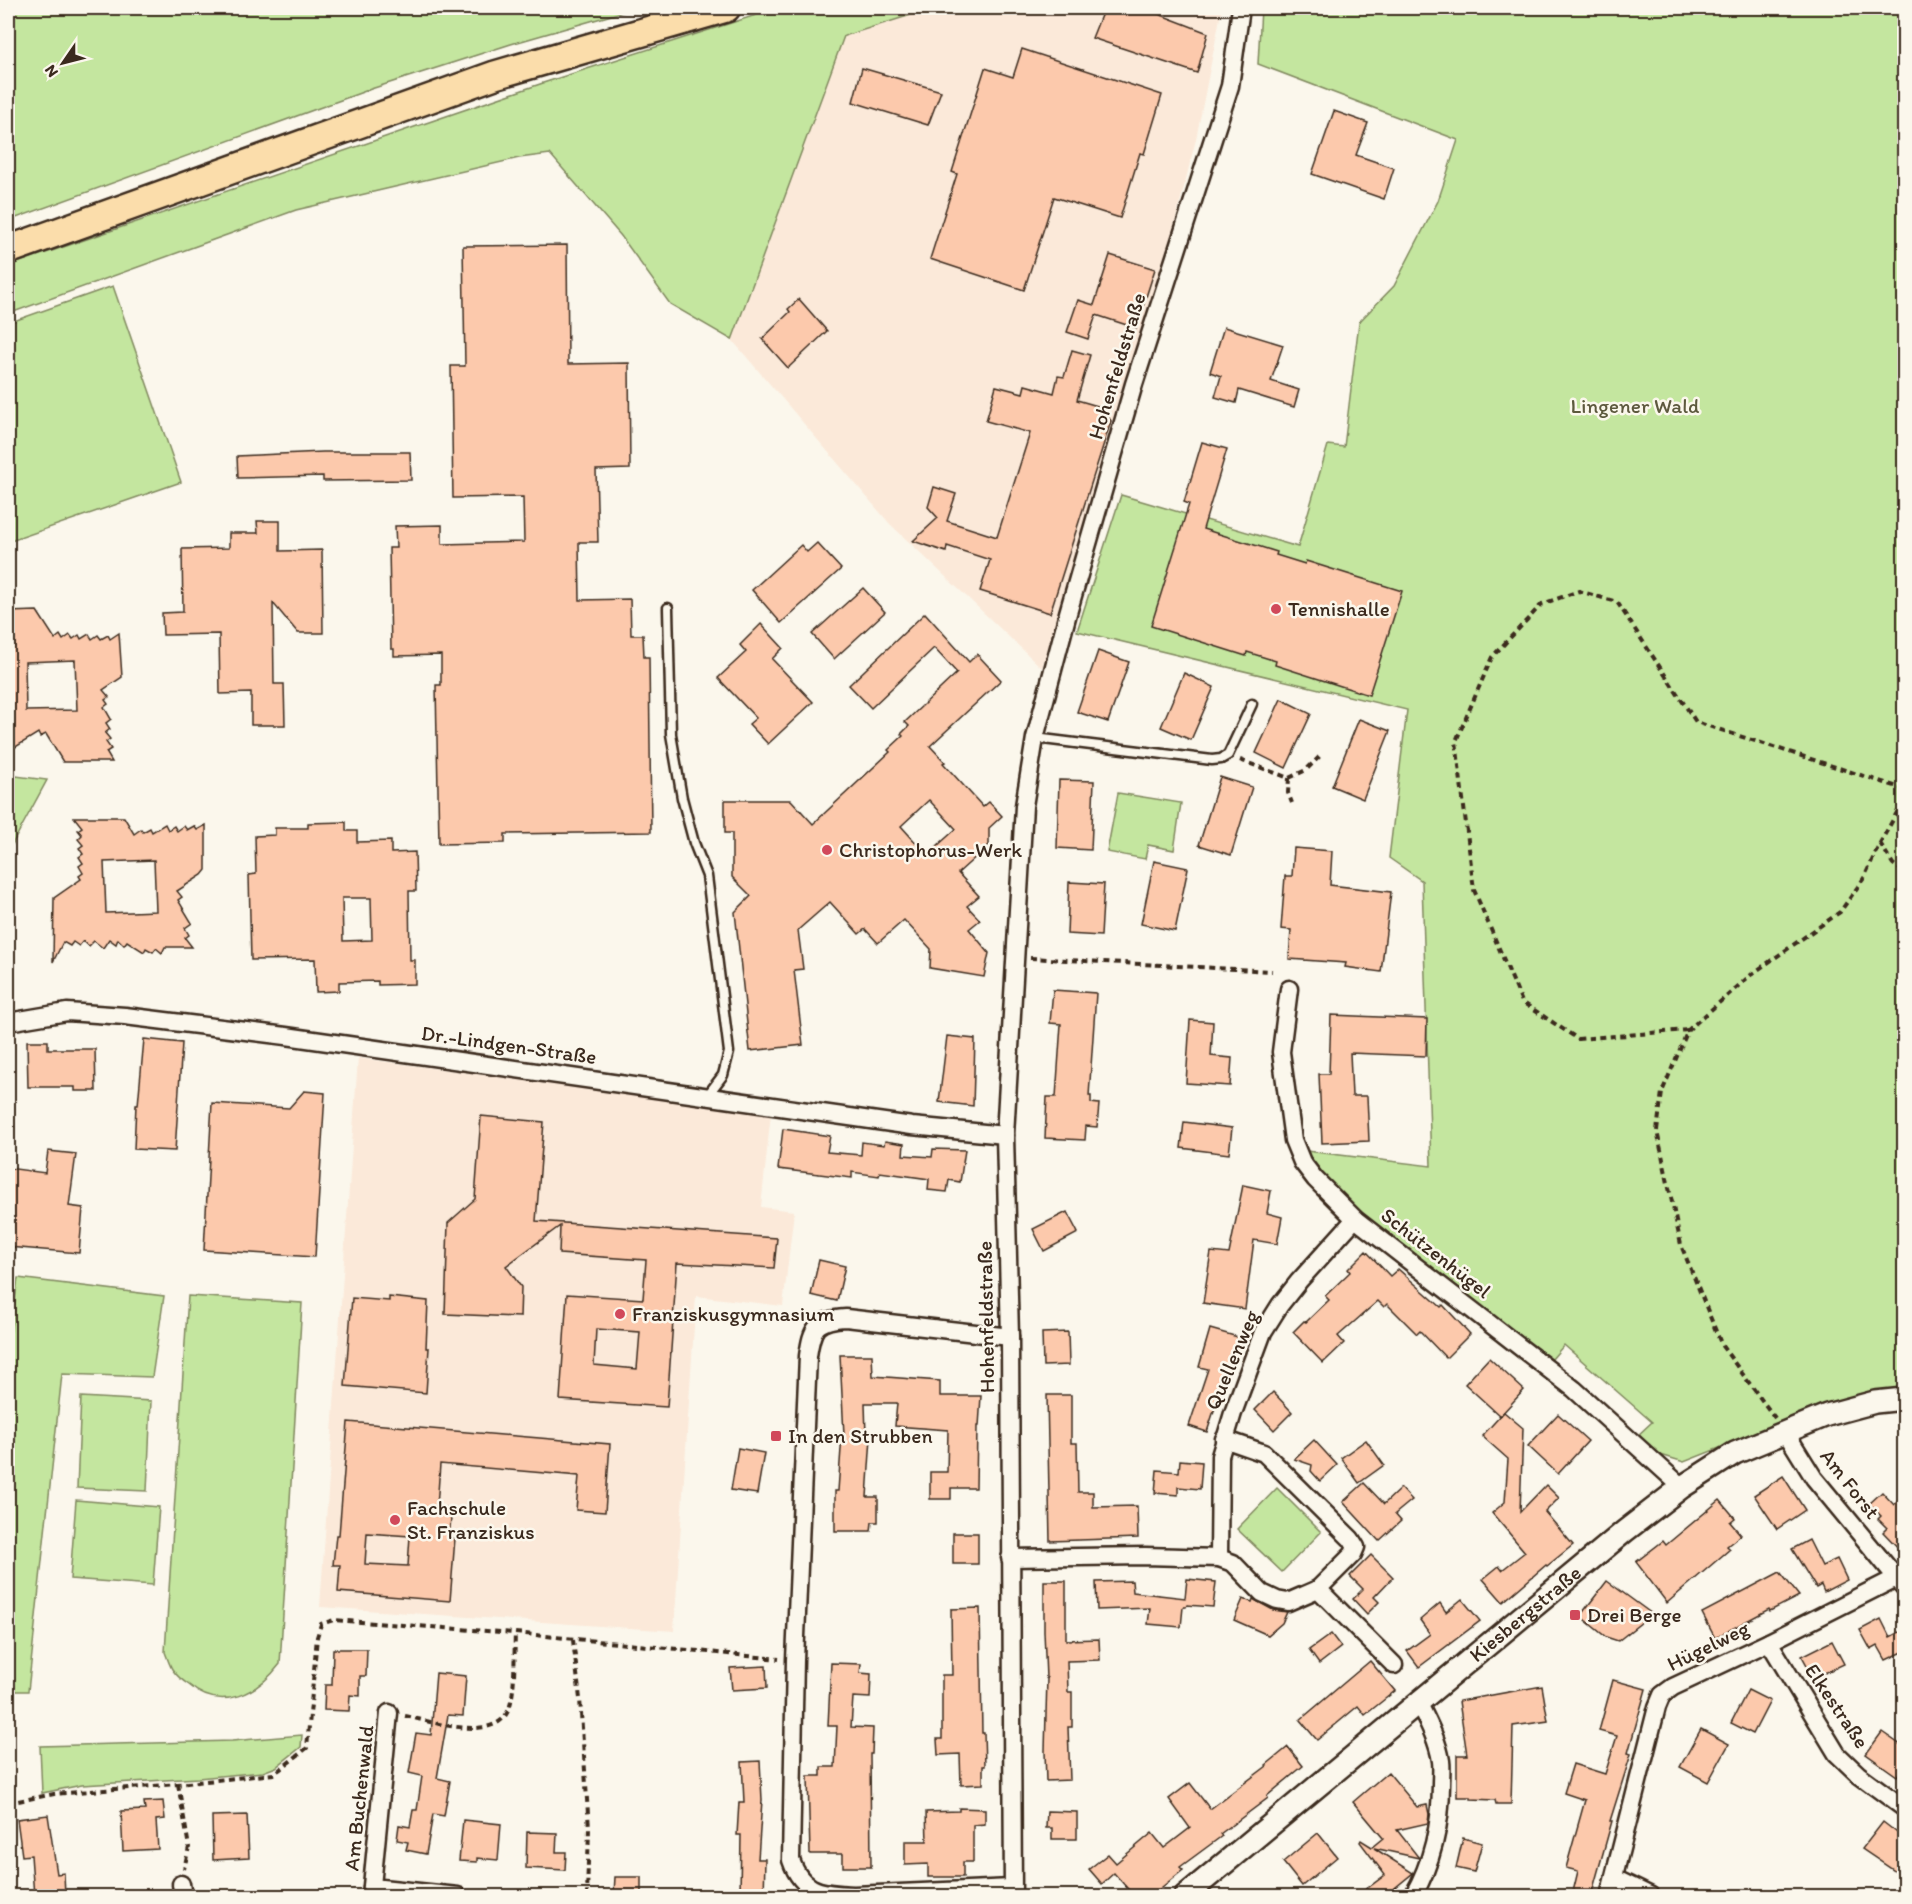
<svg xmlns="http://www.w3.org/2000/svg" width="1912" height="1904" viewBox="0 0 1912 1904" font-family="Itim,sans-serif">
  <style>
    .built { fill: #fbe9d9 }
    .green { fill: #c4e69f; stroke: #80885e; stroke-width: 1.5 }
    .building { fill: #fcc9ac; stroke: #3b2a1e; stroke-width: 1.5; fill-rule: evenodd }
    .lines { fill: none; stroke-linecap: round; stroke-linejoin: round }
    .service-casing { stroke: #3b2a1e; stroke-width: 13 }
    .minor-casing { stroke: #3b2a1e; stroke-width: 21 }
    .tertiary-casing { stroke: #3b2a1e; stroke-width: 26 }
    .primary-casing { stroke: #3b2a1e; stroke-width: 32 }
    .path { stroke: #3b2a1e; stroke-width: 4; stroke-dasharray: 6 4.5; stroke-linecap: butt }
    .service { stroke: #fbf7ec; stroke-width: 8 }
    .minor { stroke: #fbf7ec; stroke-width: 16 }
    .tertiary { stroke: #fbf7ec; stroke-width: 21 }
    .primary { stroke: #fbddab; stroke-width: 27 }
    .poi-dot { fill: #d1495b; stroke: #fbf7ec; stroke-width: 2 }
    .labels { text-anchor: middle; stroke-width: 5; stroke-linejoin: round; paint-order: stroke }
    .street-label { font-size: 21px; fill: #3b2a1e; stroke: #fbf7ec }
    .park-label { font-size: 21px; fill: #5d593e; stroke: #fbf7ec }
    .poi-label { font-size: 21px; fill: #3b2a1e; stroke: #fbf7ec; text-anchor: start }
  </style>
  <rect width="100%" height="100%" fill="#fbf7ec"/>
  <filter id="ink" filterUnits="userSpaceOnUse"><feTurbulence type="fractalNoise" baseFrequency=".0167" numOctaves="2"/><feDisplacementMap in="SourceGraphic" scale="12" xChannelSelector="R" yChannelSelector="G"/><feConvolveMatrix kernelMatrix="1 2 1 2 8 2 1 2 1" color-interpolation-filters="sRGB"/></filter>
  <g filter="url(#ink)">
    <g class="built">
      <path d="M933,8H1222L1196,139L1170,242L1042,668L890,524L732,340L844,35Z"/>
      <path d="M358,1058L771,1113L761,1207L794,1211L783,1306L696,1296L674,1631L320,1607Z"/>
    </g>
    <g class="green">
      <path d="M8,8H636L511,44L371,89L8,221Z"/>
      <path d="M778,8H933L844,36L732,340L670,304L621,236L550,154L519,158L296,210L8,314V266L543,83Z"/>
      <path d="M1261,8H1904V1393L1780,1424L1684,1462L1654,1453L1636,1437L1652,1422L1564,1345L1552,1359L1382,1237L1318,1180L1306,1151L1431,1166L1422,881L1389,858L1407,710L1077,631L1121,495L1298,547L1328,445L1344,447L1359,322L1394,286L1438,201L1458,140L1258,64Z"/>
      <path d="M113,286L181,482L8,542V323Z"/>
      <path d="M8,775L47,780L8,852Z"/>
      <path d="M1118,793L1181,803L1174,850L1148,845L1145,859L1107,852Z"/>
      <path d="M18,1278L164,1296L152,1377L62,1374L28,1691H8V1349Z"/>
      <path d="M188,1296L302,1303L280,1664C258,1693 221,1713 189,1685C183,1681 176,1675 172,1669C169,1664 167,1657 165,1652Z"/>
      <path d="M81,1397L151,1401L147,1491L77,1488Z"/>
      <path d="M1277,1488L1321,1532L1282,1572L1237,1529Z"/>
      <path d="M76,1500L159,1507L153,1585L70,1579Z"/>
      <path d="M302,1735L301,1747L276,1767L263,1772L198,1778L82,1785L42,1793L40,1746L232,1741Z"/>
    </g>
    <g class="building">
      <path d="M1104,8H1143L1208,33L1197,73L1092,38Z"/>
      <path d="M1022,49L1162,95L1144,154L1140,153L1120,218L1054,197L1024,290L930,259L957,174L952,172L985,68L1013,77Z"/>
      <path d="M862,68L941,91L928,125L853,102Z"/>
      <path d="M1334,111L1368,123L1356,155L1394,168L1384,199L1312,174Z"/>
      <path d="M567,245L568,364L629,363L630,469L596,470L598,542H579L580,600L630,599L631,635H643L644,657H649L651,832L505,834V843L439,844L436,685H441V655L394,656V649H391L389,548H396L395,526L442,525V544L524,542L523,497L453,498L451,366H465L463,246Z"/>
      <path d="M1110,255L1155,269L1136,328L1096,315L1088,339L1067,332L1078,300L1094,305Z"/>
      <path d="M799,299L827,331L788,368L762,339L790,312L788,309Z"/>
      <path d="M1224,327L1283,345L1271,381L1299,390L1294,407L1239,390L1236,403L1215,397L1221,376L1210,372Z"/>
      <path d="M1072,350L1090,355L1077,400L1101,407L1111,421L1050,613L980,591L990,560L947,546L946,552L913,541L938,518L928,507L934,487L956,494L947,521L997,537L1030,433L986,421L996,386L1023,393L1025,385L1054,393L1058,376L1064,377Z"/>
      <path d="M1202,442L1227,449L1203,529L1277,552L1276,555L1305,564L1306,561L1402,591L1369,695L1275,665L1276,661L1247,652L1246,656L1151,626L1189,504L1184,502Z"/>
      <path d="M323,452H410L411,480L323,481V476L238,478L237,456Z"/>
      <path d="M257,521H280V551L322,550L323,633H298L273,603L274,684H284L285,725H251V693L220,694L219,634L163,635L162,613L183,612L182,549L229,548V533H258Z"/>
      <path d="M817,543L841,569L781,623L752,590L801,545L807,552Z"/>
      <path d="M863,588L885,612L834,659L812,634Z"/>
      <path d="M37,611L55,639L60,635L63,640L70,635L73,639L79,635L81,639L89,634L92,639L98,635L101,639L108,635L110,639L119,633L122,677L103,690L109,697L105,700L108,704L104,707L111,719L106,723L110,729L105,733L110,739L106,742L111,749L106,752L112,762H63L46,734L40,737L38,733L14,748L8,738V612ZM75,660L77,710L26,711L25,662Z"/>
      <path d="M925,613L969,662L977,654L1001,680L930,746L945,762L943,763L983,807L989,802L1002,816L989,828V845L958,873L979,896L967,906L980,920L969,929L989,953L984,977L930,968L931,949L904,920L878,943L865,929L859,934L830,902L798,930L803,969L794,970L803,1045L750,1051L735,912L751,896L732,877V833H725V800H791L813,824L890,752L888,750L903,736L901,734L909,726L905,722L957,673L934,648L871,708L849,685ZM929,800L956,829L927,855L901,826Z"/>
      <path d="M761,624L783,648L772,659L813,702L768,744L749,724L756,718L718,678L746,652L740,645Z"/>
      <path d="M1098,651L1129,662L1108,722L1077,712Z"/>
      <path d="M1184,673L1214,687L1191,740L1161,727Z"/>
      <path d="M1281,699L1311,714L1286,768L1256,753Z"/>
      <path d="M1359,719L1390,731L1363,799L1332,786Z"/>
      <path d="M1220,777L1252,787L1231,855L1199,845Z"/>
      <path d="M1059,780L1094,781L1091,850L1057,848Z"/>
      <path d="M74,817H124L134,834L141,829L143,832L150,828L152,832L165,824L168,830L174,826L177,831L184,826L187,830L194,826L197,830L206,825V870L202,875L177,891L182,897L178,900L192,923L185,928L189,935L185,938L192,947H165L162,953L156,948L153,952L146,948L144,952L127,941L124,945L118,939L116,944L109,939L103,948L94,941L89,946L83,941L79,946L73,942L70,946L63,942L53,962L54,898L81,879L79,876L83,873L79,866L83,863L79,857L83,854L79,848L83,845L78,839L82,835L78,830L82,827ZM154,860L156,911L106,913L104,862Z"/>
      <path d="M346,822V831H357V842L391,841V853L415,852L416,891H409L410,960H415V984L378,985V981L339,982V991L316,992L315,959L251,960L249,875L256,874L255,836L275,835V828H308V823ZM342,898H371L372,940L343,941Z"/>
      <path d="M1294,848L1332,851L1330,885L1391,892L1381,972L1345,967L1346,963L1289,959L1291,930L1281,929L1285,876H1292Z"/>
      <path d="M1154,861L1188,868L1175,931L1141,924Z"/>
      <path d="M1069,882L1104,884L1101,936L1067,934Z"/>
      <path d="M1053,990L1096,993L1089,1096H1091V1103L1099,1104L1097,1127L1086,1126L1085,1140L1045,1138L1047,1097H1056L1061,1024L1050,1023Z"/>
      <path d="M1331,1015L1427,1019L1426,1056L1350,1053L1352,1096H1367L1369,1141L1322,1143L1319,1074H1329Z"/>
      <path d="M1190,1020L1213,1022L1211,1056L1232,1058L1230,1086L1186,1083Z"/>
      <path d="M947,1036L975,1039L973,1106L939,1102Z"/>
      <path d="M144,1039L182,1043L175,1151L134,1149L136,1105H138Z"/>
      <path d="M27,1041H48V1049H95L96,1091H75V1087H28Z"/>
      <path d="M304,1091L325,1093L315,1257L204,1250L212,1103L289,1108Z"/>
      <path d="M481,1116L544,1122L536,1221L777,1238L774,1268L677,1263L667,1407L560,1400L567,1294L643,1299L646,1260L559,1254L560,1226L506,1266L521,1287L520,1317L445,1314L448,1223L475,1199ZM596,1329L640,1332L637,1369L594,1365Z"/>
      <path d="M1184,1122L1232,1128L1229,1154L1181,1148Z"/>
      <path d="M783,1129L830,1136L827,1152L861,1155L862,1142L884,1145L885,1141L904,1144L903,1155L932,1157L933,1149L965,1150L960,1182L949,1180L947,1192L928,1190L929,1179L880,1172L879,1176L852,1172V1178L778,1169Z"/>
      <path d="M48,1151L76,1154L69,1206L83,1208L79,1253L8,1247V1168L45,1173Z"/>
      <path d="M1243,1185L1271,1191L1267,1213L1282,1217L1277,1244L1254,1240L1245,1309L1203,1303L1211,1252L1229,1254Z"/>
      <path d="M1067,1212L1078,1233L1044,1251L1033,1229Z"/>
      <path d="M1366,1251L1390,1276L1398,1269L1441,1307L1443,1305L1470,1334L1446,1358L1420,1331L1417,1334L1387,1304L1384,1307L1378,1301L1338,1336L1344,1343L1323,1363L1293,1332L1304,1321L1306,1322L1329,1300L1325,1296L1350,1272L1348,1269Z"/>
      <path d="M819,1260L845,1266L837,1301L811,1295Z"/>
      <path d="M389,1297L428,1301L426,1348H429L426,1393L345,1386L352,1298L389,1301Z"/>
      <path d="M1210,1329L1238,1337L1207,1432L1189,1426L1208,1369L1199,1367Z"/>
      <path d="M1068,1332L1069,1365L1043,1366L1042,1333Z"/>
      <path d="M840,1355H872L873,1376L940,1381V1396H981L979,1426H977L976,1488H951V1499H930V1472H947L948,1430L895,1426L897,1403H865L866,1437H871L867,1497H878V1522H872L871,1531H835V1491H838L842,1435H844Z"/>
      <path d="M1489,1358L1524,1390L1500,1416L1465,1384Z"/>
      <path d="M1273,1392L1292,1412L1274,1430L1255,1410Z"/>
      <path d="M1047,1395H1071V1443H1077L1078,1492H1093V1507L1137,1506L1138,1538L1050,1541Z"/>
      <path d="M1504,1412L1523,1428L1520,1512L1546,1485L1559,1498L1545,1512L1573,1545L1547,1566L1546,1565L1503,1602L1483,1579L1499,1566L1502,1570L1525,1552L1492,1513L1505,1502L1508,1459L1482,1436Z"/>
      <path d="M1558,1414L1588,1441L1558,1474L1528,1446Z"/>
      <path d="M348,1422L610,1444L605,1512L576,1510L579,1476L440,1464L437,1507L452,1508L449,1538H455L450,1601L338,1592L340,1565H333L336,1535H339ZM367,1533L410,1536L408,1566L365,1564Z"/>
      <path d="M1314,1440L1337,1465L1320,1481L1311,1471L1312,1465L1294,1459Z"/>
      <path d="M1366,1440L1384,1465L1359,1483L1341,1458Z"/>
      <path d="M738,1448L764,1453L757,1494L731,1490Z"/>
      <path d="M1180,1460L1202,1462L1200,1489L1178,1487V1495L1155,1493L1157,1470L1179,1472Z"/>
      <path d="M1783,1476L1805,1510L1777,1529L1754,1495Z"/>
      <path d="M1364,1483L1384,1504L1401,1488L1412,1500L1395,1514L1401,1521L1379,1541L1343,1502Z"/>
      <path d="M1882,1492L1894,1505L1905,1494V1555L1883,1532L1887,1528L1878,1519L1881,1516L1869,1504Z"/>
      <path d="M1720,1500L1735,1518L1730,1522L1741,1535L1727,1546L1730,1549L1667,1603L1636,1562L1663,1541L1666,1545Z"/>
      <rect x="953" y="1533" width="25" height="31"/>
      <path d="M1809,1540L1822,1566L1837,1559L1847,1580L1824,1592L1821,1585L1816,1588L1792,1549Z"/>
      <path d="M1371,1555L1393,1577L1374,1597L1379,1602L1367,1614L1353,1599L1363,1589L1350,1576Z"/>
      <path d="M1780,1572L1799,1596L1770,1611L1769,1609L1715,1638L1702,1613Z"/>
      <path d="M1187,1579L1216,1582L1213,1607L1187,1605L1186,1607H1183L1181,1627L1148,1624L1150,1608L1097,1610L1096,1582L1132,1581L1133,1592L1185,1598Z"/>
      <path d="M1044,1581H1066V1640L1099,1639L1100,1660L1067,1661L1068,1692H1072V1727H1068L1070,1780L1046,1781L1045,1751L1047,1678H1046L1044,1631Z"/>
      <path d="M1607,1581L1652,1614L1618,1641L1606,1637L1580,1616Z"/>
      <path d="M1243,1599L1252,1602L1253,1599L1273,1610L1287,1612L1282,1623L1268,1635L1234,1620Z"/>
      <path d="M1462,1599L1480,1621L1419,1667L1407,1651L1430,1634L1420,1620L1440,1603L1446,1612Z"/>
      <path d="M980,1608L982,1733H984L985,1766H983V1784L961,1785L960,1754L938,1755L937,1739H942V1675H952L951,1609Z"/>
      <path d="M1881,1619L1890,1637L1905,1629V1651L1886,1660L1878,1646L1871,1650L1860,1630Z"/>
      <path d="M1331,1634L1341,1647L1319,1664L1309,1650Z"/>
      <path d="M1832,1641L1844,1664L1814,1678L1802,1656Z"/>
      <path d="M333,1649H367L366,1676H360V1696L350,1695L349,1711L324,1710L325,1685H332Z"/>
      <path d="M1370,1661L1395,1691L1365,1715L1358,1706L1317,1740L1300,1720Z"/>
      <path d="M831,1663L861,1664L860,1673L871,1674L870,1698L853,1697L851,1727L873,1728L872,1754H870L871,1867H843V1854H810L808,1776H821V1767H835L837,1726H828Z"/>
      <path d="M766,1666L767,1688L732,1690L730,1668Z"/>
      <path d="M436,1673L466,1676L463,1716L448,1715L437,1778L450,1781L444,1816L433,1814L426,1854L406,1850L408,1842L397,1840L399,1825L410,1827L413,1810H417L422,1776L409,1773L416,1733L431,1735Z"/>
      <path d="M1613,1680L1646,1689L1628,1753L1631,1754L1610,1821H1612L1591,1896H1572L1578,1871L1566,1868L1585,1800L1564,1793L1573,1764L1605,1774L1617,1736L1599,1731Z"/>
      <path d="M1542,1686L1548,1721L1513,1726L1511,1804H1496L1495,1800L1471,1799V1797H1457V1755H1467L1459,1701Z"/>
      <path d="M1748,1690L1770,1701L1753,1734L1731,1723Z"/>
      <path d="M1701,1729L1729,1744L1708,1782L1680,1767Z"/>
      <path d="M1882,1732L1905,1748V1765L1897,1776L1866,1754Z"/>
      <path d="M1288,1747L1303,1766L1267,1796L1268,1798L1220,1834L1222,1836L1180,1867L1183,1870L1151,1896H1134L1114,1873L1102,1884L1089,1869L1108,1854L1116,1863L1152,1833L1164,1848L1190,1828L1169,1799L1190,1783L1210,1809L1267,1766L1266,1765Z"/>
      <path d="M760,1761L762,1800L758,1859H765L764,1895L740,1894L741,1835H737L739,1802H744L742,1762Z"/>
      <path d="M1388,1772L1417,1807L1427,1805L1429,1814L1428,1823L1397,1830L1419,1858L1374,1848L1413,1873L1385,1896H1357L1385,1875L1360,1842L1361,1840L1372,1847L1383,1838L1353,1802Z"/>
      <path d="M163,1801L165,1819L156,1820L158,1849L123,1851L121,1811L145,1810L144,1802Z"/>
      <path d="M959,1808L985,1809V1824L973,1825V1862H963V1877H928V1864L905,1865V1841H927L926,1812L959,1811Z"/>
      <path d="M1047,1811L1077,1812V1839H1052V1828H1046Z"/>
      <path d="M48,1815L57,1874L64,1873L65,1896H34L31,1855L22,1856L17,1819Z"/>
      <path d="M247,1815L249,1858L213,1860L212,1816Z"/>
      <path d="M463,1820L501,1824L498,1860L477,1858V1862L459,1861Z"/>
      <path d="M1883,1822L1905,1839V1878L1862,1849Z"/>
      <path d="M527,1832L557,1833L556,1852H566L565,1870L526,1868Z"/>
      <path d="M1318,1833L1337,1857L1302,1886L1283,1862Z"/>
      <path d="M1463,1838L1482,1843L1474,1872L1456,1868Z"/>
      <path d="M615,1877H641V1894H614Z"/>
    </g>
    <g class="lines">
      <g class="service-casing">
        <g id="service">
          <path d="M668,608L671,734L682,798L694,843L707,876L729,1052L723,1075L707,1096"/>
          <path d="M1035,738L1212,760L1221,759L1228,755L1252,704"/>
        </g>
      </g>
      <g class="minor-casing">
        <g id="minor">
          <path d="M1289,989L1281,1052L1293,1140L1302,1162L1315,1179L1355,1219L1574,1389L1682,1487"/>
          <path d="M8,1022L67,1012L125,1016L286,1036L912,1126L1005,1135"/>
          <path d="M1010,1337L846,1318C815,1320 812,1328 808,1356L795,1660L791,1860C802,1893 824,1894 854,1895L1012,1888"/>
          <path d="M1786,1433L1814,1478L1904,1587"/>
          <path d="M1224,1439L1264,1453L1351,1539L1356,1547L1353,1554L1318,1589"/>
          <path d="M1010,1558L1145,1556L1219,1558L1233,1563L1262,1593L1277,1600L1288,1602L1318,1589L1394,1665"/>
          <path d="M1219,1558L1220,1456L1233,1413L1263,1332L1280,1305L1299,1281L1355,1219"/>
          <path d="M1769,1642L1837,1754L1859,1775L1904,1808"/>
          <path d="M1614,1878L1651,1896"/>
          <path d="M181,1884L183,1896"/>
          <path d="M372,1887L458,1896"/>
          <path d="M371,1896L389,1713"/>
          <path d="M1013,1896L1010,1337L1005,1135L1024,806L1035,738L1068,613L1134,384L1230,86L1241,8"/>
          <path d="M1413,1896C1433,1861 1441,1825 1441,1784C1441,1777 1442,1768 1441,1761C1438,1741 1428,1722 1419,1704"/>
          <path d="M1609,1896L1657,1707L1662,1695L1673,1687L1769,1642L1896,1578"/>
        </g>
      </g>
      <g class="tertiary-casing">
        <g id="tertiary">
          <path id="s1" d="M1185,1896L1625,1531L1682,1487L1735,1453L1827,1415L1875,1402L1904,1399"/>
        </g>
      </g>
      <g class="primary-casing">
        <path id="primary" d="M8,250L495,75L726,8"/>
      </g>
      <g class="path">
        <path d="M1240,760L1289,778L1306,770L1321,755"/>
        <path d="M1289,778L1288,793L1292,803"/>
        <path d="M1880,843L1893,864L1904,872"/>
        <path d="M1030,958L1272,971"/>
        <path d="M1688,1030L1578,1039L1522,1002L1474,890L1456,741L1492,657L1542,604L1579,591L1617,602L1696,722L1904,789"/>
        <path d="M1775,1418L1722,1346L1681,1245L1657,1131L1662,1092L1688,1030L1752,974L1840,912L1864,878L1880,843L1904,800"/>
        <path d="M573,1640L580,1699L589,1828L587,1896"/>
        <path d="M405,1716C430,1721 494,1743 508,1711C516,1694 514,1653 515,1633"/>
        <path d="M178,1784L189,1847L184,1869"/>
        <path d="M8,1803L54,1794L178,1784L274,1774L307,1748L317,1637L321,1624L334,1620L515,1633L779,1659"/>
      </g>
      <use href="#service" class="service"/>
      <use href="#minor" class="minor"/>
      <use href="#tertiary" class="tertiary"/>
      <use href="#primary" class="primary"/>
    </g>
  </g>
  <g class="poi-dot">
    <circle cx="1276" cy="609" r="6"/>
    <circle cx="827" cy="850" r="6"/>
    <circle cx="620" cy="1314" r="6"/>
    <rect x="770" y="1430" width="12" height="12" rx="3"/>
    <circle cx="395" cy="1520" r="6"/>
    <rect x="1569" y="1609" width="12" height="12" rx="3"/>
  </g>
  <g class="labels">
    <g class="street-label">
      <text transform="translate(1117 366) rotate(-73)" y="7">Hohenfeldstraße</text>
      <text transform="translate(509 1045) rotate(8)" y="7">Dr.-Lindgen-Straße</text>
      <text transform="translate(1436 1253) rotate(38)" y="7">Schützenhügel</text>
      <text transform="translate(986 1317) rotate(-91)" y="7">Hohenfeldstraße</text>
      <text transform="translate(1232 1360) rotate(-67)" y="7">Quellenweg</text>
      <text transform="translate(1850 1484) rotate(52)" y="7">Am Forst</text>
      <text dy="7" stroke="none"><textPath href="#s1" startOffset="442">Kiesbergstraße</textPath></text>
      <text transform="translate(1708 1646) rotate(-26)" y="7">Hügelweg</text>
      <text transform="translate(1837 1706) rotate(56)" y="7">Elkestraße</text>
      <text transform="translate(359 1798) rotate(-84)" y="7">Am Buchenwald</text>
    </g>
    <g class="park-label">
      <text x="1635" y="413">Lingener Wald</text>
    </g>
    <g class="poi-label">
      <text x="1288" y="616">Tennishalle</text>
      <text x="839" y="857">Christophorus-Werk</text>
      <text x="632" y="1321">Franziskusgymnasium</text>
      <text x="788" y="1443">In den Strubben</text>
      <text x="407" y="1515">Fachschule<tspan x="407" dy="24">St. Franziskus</tspan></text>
      <text x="1587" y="1622">Drei Berge</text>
    </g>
  </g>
  <rect width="1912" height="1904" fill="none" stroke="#fbf7ec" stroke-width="30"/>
  <rect x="15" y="15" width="1882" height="1874" fill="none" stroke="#3b2a1e" stroke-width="2" filter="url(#ink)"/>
  <g transform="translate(63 63) rotate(235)" stroke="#fbf7ec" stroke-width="4.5" paint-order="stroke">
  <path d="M0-4.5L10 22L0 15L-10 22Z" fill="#3b2a1e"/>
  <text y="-9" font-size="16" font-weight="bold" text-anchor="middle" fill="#3b2a1e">N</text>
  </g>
</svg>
